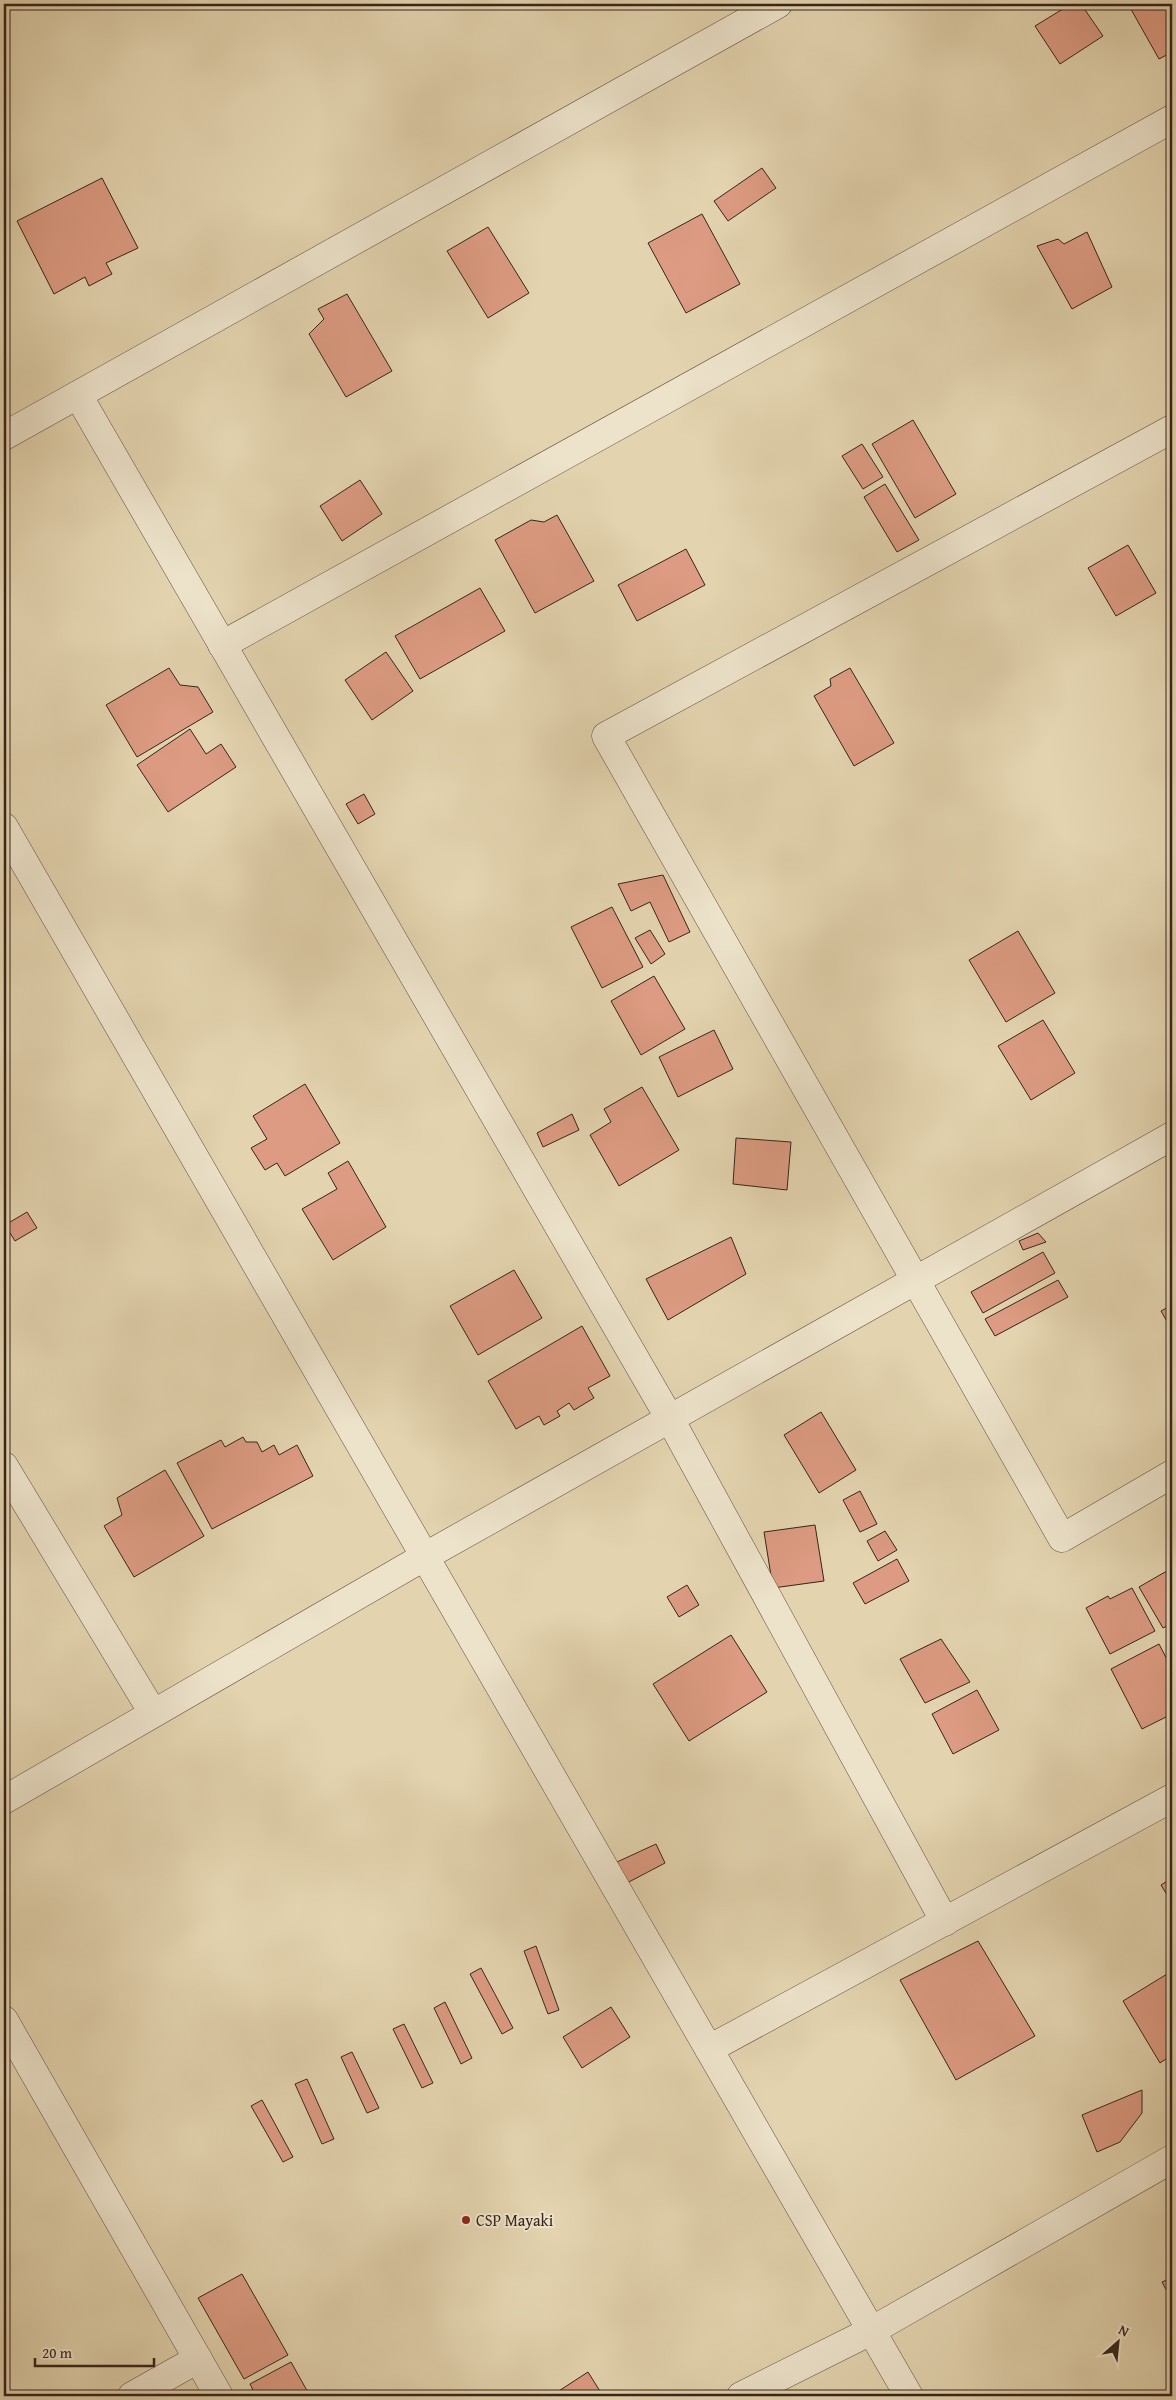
<svg xmlns="http://www.w3.org/2000/svg" width="1176" height="2400" viewBox="0 0 1176 2400" font-family="'Gentium Book Plus',serif">
  <style>
    .building { fill: #dc9b82; stroke: #37241c }
    .lines { fill: none; stroke-linecap: round; stroke-linejoin: round }
    .street-casing { stroke: #625041; stroke-width: 29 }
    .street { stroke: #ede3cb; stroke-width: 28 }
    .poi-dot { fill: #8f2418; stroke: #ede3cb; stroke-width: 2 }
    .labels { text-anchor: middle; stroke-width: 4; stroke-linejoin: round; paint-order: stroke }
    .poi-label { font-size: 16px; fill: #37241c; stroke: #ede3cb; text-anchor: start }
  </style>
  <rect width="100%" height="100%" fill="#e3d4af"/>
  <filter id="stains"><feTurbulence type="fractalNoise" baseFrequency=".004" numOctaves="4"/><feColorMatrix values="0 0 0 0 .2 0 0 0 0 .09 0 0 0 0 .02 0 0 0 .5 -.17"/></filter>
  <radialGradient id="worn" r=".72"><stop offset=".6" stop-color="#630" stop-opacity="0"/><stop offset="1" stop-color="#630" stop-opacity=".3"/></radialGradient>
  <g class="building">
    <path d="M1071,4H1081L1103,36L1060,64L1035,26Z"/>
    <path d="M1128,4H1172V52L1159,59Z"/>
    <path d="M762,168L776,188L728,221L714,201Z"/>
    <path d="M102,178L138,248L106,263L112,274L89,286L85,277L54,294L17,221Z"/>
    <path d="M702,214L740,284L686,313L648,243Z"/>
    <path d="M488,227L529,293L488,318L447,251Z"/>
    <path d="M1087,232L1112,287L1072,309L1037,246L1058,239L1064,244Z"/>
    <path d="M347,294L392,371L346,397L309,334L324,319L318,309Z"/>
    <path d="M913,420L956,494L915,518L872,444Z"/>
    <path d="M862,444L883,477L863,489L842,456Z"/>
    <path d="M360,480L382,514L342,541L320,506Z"/>
    <path d="M885,484L919,540L897,552L864,497Z"/>
    <path d="M557,515L594,581L535,613L495,540L531,520L544,522Z"/>
    <path d="M1128,545L1156,593L1116,616L1088,568Z"/>
    <path d="M686,549L705,585L637,621L618,585Z"/>
    <path d="M480,588L505,631L420,679L395,636Z"/>
    <path d="M386,652L413,691L372,720L345,680Z"/>
    <path d="M169,668L180,685L198,687L213,712L137,757L106,705Z"/>
    <path d="M850,668L894,743L854,766L814,696L831,686L830,679Z"/>
    <path d="M190,729L206,754L221,744L236,767L168,812L137,765Z"/>
    <path d="M364,794L375,814L358,824L346,804Z"/>
    <path d="M663,875L690,932L669,942L650,902L631,911L618,884Z"/>
    <path d="M612,907L643,967L602,988L571,927Z"/>
    <path d="M650,930L665,954L651,964L635,938Z"/>
    <path d="M1018,931L1055,993L1006,1022L969,960Z"/>
    <path d="M654,976L685,1029L641,1055L611,1001Z"/>
    <path d="M1043,1020L1075,1073L1031,1100L998,1046Z"/>
    <path d="M714,1030L733,1069L678,1097L659,1057Z"/>
    <path d="M305,1084L340,1143L285,1176L277,1163L265,1170L251,1148L267,1139L253,1116Z"/>
    <path d="M642,1087L679,1150L619,1186L590,1135L611,1122L604,1109Z"/>
    <path d="M572,1114L579,1130L543,1147L537,1133Z"/>
    <path d="M736,1138L791,1142L787,1190L733,1184Z"/>
    <path d="M348,1161L386,1227L333,1260L302,1209L337,1189L328,1173Z"/>
    <path d="M27,1212L37,1228L15,1241L5,1225Z"/>
    <path d="M1038,1233L1046,1242L1023,1250L1019,1241Z"/>
    <path d="M731,1237L746,1274L668,1320L646,1279Z"/>
    <path d="M1043,1252L1055,1273L983,1313L971,1292Z"/>
    <path d="M514,1270L542,1318L478,1355L450,1306Z"/>
    <path d="M1058,1280L1068,1297L995,1336L985,1319Z"/>
    <path d="M1172,1305V1330L1161,1311Z"/>
    <path d="M582,1326L610,1376L588,1388L594,1398L574,1410L569,1403L557,1411L560,1416L544,1425L539,1416L516,1429L488,1381Z"/>
    <path d="M821,1412L856,1470L819,1493L784,1435Z"/>
    <path d="M243,1437L246,1442H257L262,1452L274,1445L279,1455L297,1445L313,1476L212,1529L177,1463L221,1440L225,1447Z"/>
    <path d="M165,1470L204,1536L134,1577L104,1526L122,1515L117,1498Z"/>
    <path d="M860,1491L877,1524L860,1532L843,1500Z"/>
    <path d="M815,1525L824,1581L773,1588L764,1532Z"/>
    <path d="M885,1531L897,1550L878,1561L867,1541Z"/>
    <path d="M897,1559L909,1581L865,1604L853,1583Z"/>
    <path d="M1172,1568V1623L1163,1628L1139,1587Z"/>
    <path d="M687,1585L699,1605L679,1617L667,1597Z"/>
    <path d="M1132,1588L1155,1631L1110,1654L1086,1608L1108,1596L1110,1599Z"/>
    <path d="M731,1635L767,1692L689,1741L653,1684Z"/>
    <path d="M1172,1637V1650L1167,1640Z"/>
    <path d="M941,1639L970,1682L925,1703L900,1659Z"/>
    <path d="M1159,1644L1172,1669V1714L1142,1729L1111,1669Z"/>
    <path d="M977,1690L999,1730L953,1754L932,1714Z"/>
    <path d="M656,1844L665,1863L627,1883L617,1862Z"/>
    <path d="M1172,1878V1903L1161,1885Z"/>
    <path d="M978,1941L1035,2036L956,2080L900,1980Z"/>
    <path d="M536,1946L559,2010L548,2014L524,1951Z"/>
    <path d="M481,1968L513,2028L502,2034L470,1974Z"/>
    <path d="M1172,1971V2055L1160,2063L1123,2001Z"/>
    <path d="M445,2002L472,2058L461,2064L434,2008Z"/>
    <path d="M611,2007L630,2037L582,2068L563,2037Z"/>
    <path d="M404,2024L433,2083L422,2088L393,2029Z"/>
    <path d="M352,2052L379,2108L367,2113L341,2057Z"/>
    <path d="M307,2079L334,2139L322,2144L295,2084Z"/>
    <path d="M1142,2090V2113L1120,2142L1097,2152L1082,2115Z"/>
    <path d="M262,2100L293,2157L283,2162L251,2106Z"/>
    <path d="M242,2274L288,2355L244,2379L198,2298Z"/>
    <path d="M1172,2278V2301L1162,2282Z"/>
    <path d="M291,2362L310,2396H256L250,2384Z"/>
    <path d="M588,2372L603,2396H551Z"/>
  </g>
  <g class="lines">
    <g class="street-casing">
      <g id="street">
        <path d="M78,395L670,1419L945,1922"/>
        <path d="M1172,429L606,736L1062,1538L1172,1474"/>
        <path d="M4,436L778,4"/>
        <path d="M222,645L1172,119"/>
        <path d="M4,827L909,2396"/>
        <path d="M4,1466L153,1713"/>
        <path d="M4,1800L424,1557L1172,1136"/>
        <path d="M4,2020L219,2396"/>
        <path d="M709,2049L1172,1798"/>
        <path d="M132,2396L198,2359"/>
        <path d="M741,2396L871,2331L1172,2159"/>
      </g>
    </g>
    <use href="#street" class="street"/>
  </g>
  <circle class="poi-dot" cx="466" cy="2220" r="5"/>
  <g class="labels">
    <g class="poi-label">
      <text x="476" y="2226">CSP Mayaki</text>
    </g>
  </g>
  <rect width="1176" height="2400" fill="none" stroke="#e3d4af" stroke-width="20"/>
  <rect x="5" y="5" width="1166" height="2390" fill="none" stroke="#37241c" stroke-width="2.5"/>
  <rect x="10" y="10" width="1156" height="2380" fill="none" stroke="#37241c"/>
  <g transform="translate(1118 2342) rotate(27)" stroke="#ede3cb" stroke-width="4" paint-order="stroke">
  <path d="M0-4L9 19L0 12L-9 19Z" fill="#37241c"/>
  <text y="-8" font-size="14" font-weight="bold" text-anchor="middle" fill="#37241c">N</text>
  </g>
  <path d="M35 2358v8h119v-8" fill="none" stroke="#37241c" stroke-width="2.5"/>
  <text x="42" y="2358" font-size="15" fill="#37241c" stroke="#ede3cb" stroke-width="4" paint-order="stroke">20 m</text>
  <rect width="100%" height="100%" filter="url(#stains)"/>
  <rect width="100%" height="100%" fill="url(#worn)"/>
</svg>
